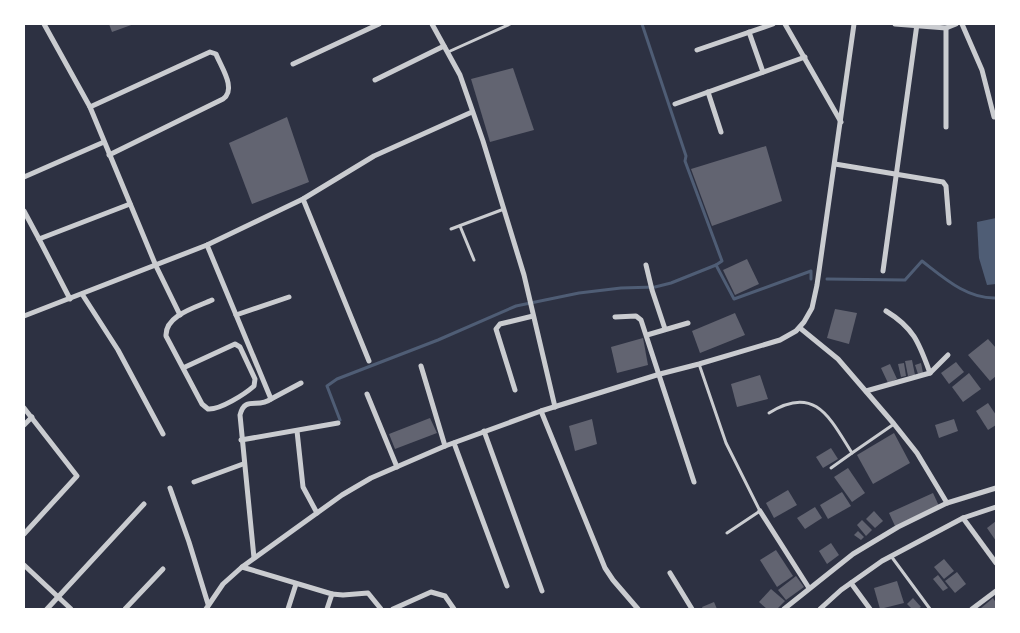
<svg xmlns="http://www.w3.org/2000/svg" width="1020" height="633" viewBox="0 0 1020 633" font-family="'Varela Round',sans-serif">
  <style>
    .water { fill: #4f5d75 }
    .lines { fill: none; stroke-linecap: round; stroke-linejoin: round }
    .stream { stroke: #4f5d75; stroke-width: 3 }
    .building { fill: #626471 }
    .service { stroke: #caccd0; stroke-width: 3 }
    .minor { stroke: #caccd0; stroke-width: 5 }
  </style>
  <rect width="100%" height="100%" fill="#2d3142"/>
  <path class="water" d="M996,218V284L987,285L979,258L977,222Z"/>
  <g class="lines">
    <g class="stream">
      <path d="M642,24L686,156L685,161L722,261L716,265"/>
      <path d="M827,279L905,280L922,261C944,278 967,299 996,298"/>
      <path d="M340,420L327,386L337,379L438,340L516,306L579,293L621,288L655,287L671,283L716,265L734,299L811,271V279"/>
    </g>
  </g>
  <g class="building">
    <path d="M109,24H134L112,32Z"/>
    <path d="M513,68L534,130L490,142L471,79Z"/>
    <path d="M287,117L309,182L252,204L229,143Z"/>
    <path d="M766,146L782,201L712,226L691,169Z"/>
    <path d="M747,259L759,284L735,295L723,270Z"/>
    <path d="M835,309L857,313L849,344L827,338Z"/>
    <path d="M735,313L745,335L700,353L692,331Z"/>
    <path d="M643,338L648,365L617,373L611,347Z"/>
    <path d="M988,339L996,348V376L990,381L968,355Z"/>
    <path d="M912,360L915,375L908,376L905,361Z"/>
    <path d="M956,362L964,372L949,384L941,373Z"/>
    <path d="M904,363L906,376L901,377L898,364Z"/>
    <path d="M921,363L923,373L918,374L915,365Z"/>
    <path d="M890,364L897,379L888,383L881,368Z"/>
    <path d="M969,373L981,389L963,402L952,387Z"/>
    <path d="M760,375L768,399L737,407L731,384Z"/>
    <path d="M988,403L996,415V425L988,430L976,411Z"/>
    <path d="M430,418L437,433L395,449L389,434Z"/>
    <path d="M592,419L597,444L575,451L569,426Z"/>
    <path d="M954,419L958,431L939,438L935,425Z"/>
    <path d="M894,433L910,463L873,484L857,455Z"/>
    <path d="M831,448L838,459L823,468L816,457Z"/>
    <path d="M848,468L865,493L852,502L834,477Z"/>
    <path d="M788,490L797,505L774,518L766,503Z"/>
    <path d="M842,492L851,506L828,519L820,505Z"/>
    <path d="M933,493L939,506L895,526L889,513Z"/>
    <path d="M815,507L822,518L805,529L797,518Z"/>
    <path d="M874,511L883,521L875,528L866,519Z"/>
    <path d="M862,520L872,530L866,536L857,525Z"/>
    <path d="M996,521V541L987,528Z"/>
    <path d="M858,531L864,537L861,540L854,535Z"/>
    <path d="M831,543L839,555L827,564L819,551Z"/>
    <path d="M776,550L793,576L777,587L760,560Z"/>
    <path d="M944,559L954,571L944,579L934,567Z"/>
    <path d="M957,572L966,584L955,593L945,581Z"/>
    <path d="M938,575L948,588L943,591L933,579Z"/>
    <path d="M796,576L804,587L786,600L778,590Z"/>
    <path d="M897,581L904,603L880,609L874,588Z"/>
    <path d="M771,589L785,601L777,609H767L759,602Z"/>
    <path d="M913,598L921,607L918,609H912L907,604Z"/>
    <path d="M993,598L996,603V609H982L981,608Z"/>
    <path d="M714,602L717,609H703L702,607Z"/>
  </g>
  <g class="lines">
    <g class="service">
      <path d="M448,52L510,24"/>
      <path d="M460,226L474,260"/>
      <path d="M451,229L504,209"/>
      <path d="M699,364L726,443L760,511L727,533"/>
      <path d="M769,413C815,384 830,418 852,453L831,468"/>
      <path d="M852,453L894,424"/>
      <path d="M891,556L930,609"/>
    </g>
    <g class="minor">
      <path d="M44,24L90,107L156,266L180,315"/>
      <path d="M432,24L460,75L483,141L524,275L555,407"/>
      <path d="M785,24L841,122"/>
      <path d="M895,24L946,28L956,24"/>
      <path d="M962,24L982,70L994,117"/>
      <path d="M946,28V127"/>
      <path d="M749,32L763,72"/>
      <path d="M697,50L773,24"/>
      <path d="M293,64L379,24"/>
      <path d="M375,80L444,46"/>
      <path d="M708,92L721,132"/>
      <path d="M675,104L805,57"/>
      <path d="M90,107L210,52L216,54C221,67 237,89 223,99L109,155"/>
      <path d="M835,164L943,182L946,186L949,223"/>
      <path d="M24,177L104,142"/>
      <path d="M303,199L369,361"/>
      <path d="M24,211L39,239L130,204"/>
      <path d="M39,239L70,299"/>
      <path d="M207,245L271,399C258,409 245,395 240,415L254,558"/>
      <path d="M646,265L652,290L665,329"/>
      <path d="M883,271L917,24"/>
      <path d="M82,294L118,350L163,434"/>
      <path d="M886,311C914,328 919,343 930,373"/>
      <path d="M236,315L289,297"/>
      <path d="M24,316L207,245L303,199L374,156L472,112"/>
      <path d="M615,317L636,316L641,320L694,482"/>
      <path d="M800,328L838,359L894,424L917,453L947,503"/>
      <path d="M647,335L688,323"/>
      <path d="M421,366L445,446"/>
      <path d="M183,368L235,344L240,347L255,379L254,386C245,394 220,410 208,409L202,404L166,336C165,315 197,307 212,300"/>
      <path d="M515,390L496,329L500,324L533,316"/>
      <path d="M866,391L930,373L948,355"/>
      <path d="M367,394L397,467"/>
      <path d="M271,399L301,383"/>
      <path d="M24,408L77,476L24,534"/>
      <path d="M541,411L605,568L613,580L638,609"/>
      <path d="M24,425L32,417"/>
      <path d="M297,431L303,487L317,513"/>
      <path d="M484,431L542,591"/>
      <path d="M241,440L338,423"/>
      <path d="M454,443L507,586"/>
      <path d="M194,482L243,464"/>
      <path d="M170,488L189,542L208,604"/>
      <path d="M760,511L809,588"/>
      <path d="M963,518L996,563"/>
      <path d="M24,565L71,609"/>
      <path d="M242,567L332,594L327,609"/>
      <path d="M670,573L692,609"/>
      <path d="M851,583L870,609"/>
      <path d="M332,594L343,595L368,593L381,609"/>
      <path d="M47,609L144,504"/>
      <path d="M125,609L163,569"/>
      <path d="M206,609L223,584L242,567L342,495L371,478L445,446L541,411L660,374L699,364L780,340L796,331L804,322L812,308L817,285L854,24"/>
      <path d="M288,609L296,584"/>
      <path d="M393,609L431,592L445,596L454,609"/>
      <path d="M784,609L853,554L898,527L947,503L996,488"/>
      <path d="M820,609L841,590L882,561L963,518L996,507"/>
      <path d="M972,609L996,591"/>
    </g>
  </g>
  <rect width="1020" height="633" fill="none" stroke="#ffffff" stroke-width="50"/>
</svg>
